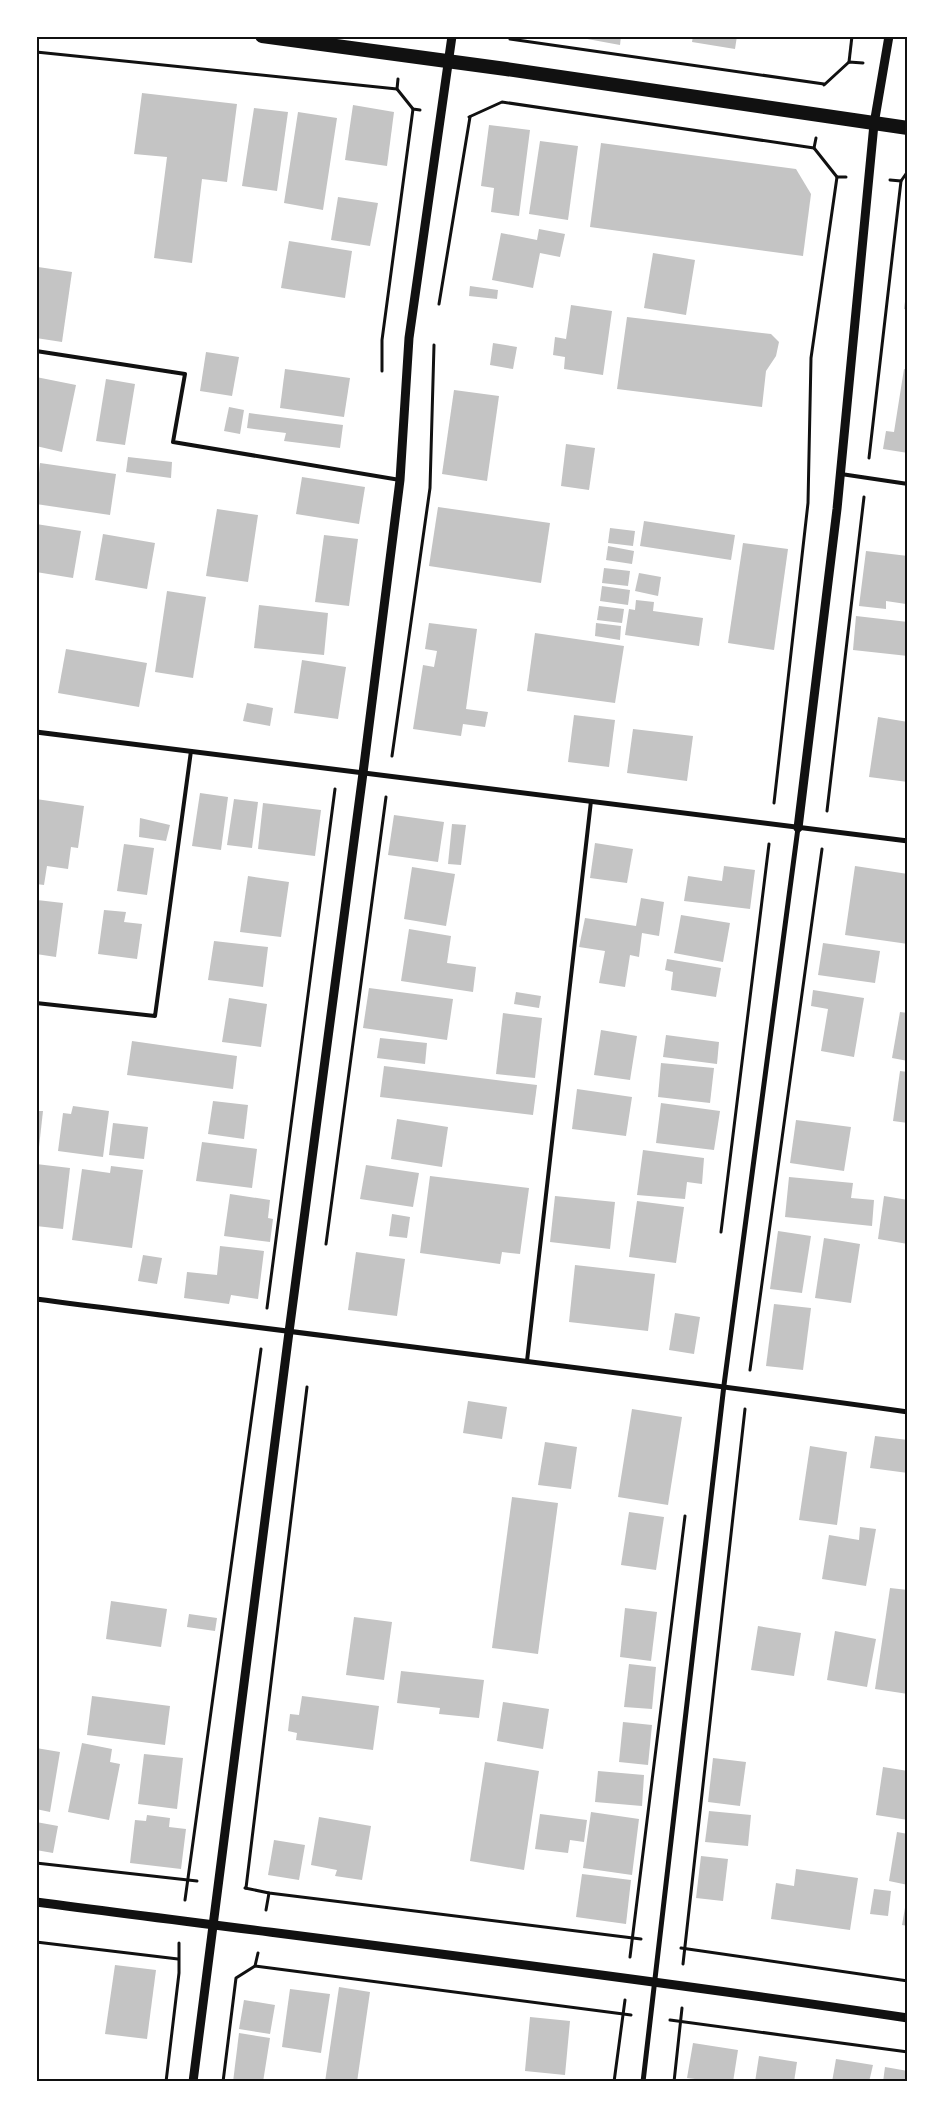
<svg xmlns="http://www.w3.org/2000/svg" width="944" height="2118" viewBox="0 0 944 2118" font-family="Poppins,sans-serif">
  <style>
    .building { fill: #c4c4c4 }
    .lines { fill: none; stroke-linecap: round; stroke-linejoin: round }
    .path { stroke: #111; stroke-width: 3 }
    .service { stroke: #111; stroke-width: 4 }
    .minor { stroke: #111; stroke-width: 5 }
    .tertiary { stroke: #111; stroke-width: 9 }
    .trunk { stroke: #111; stroke-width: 14 }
    .neatline { fill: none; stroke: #111; stroke-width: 2 }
  </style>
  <rect width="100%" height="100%" fill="#fff"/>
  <g class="building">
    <path d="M571,36H621L620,45Z"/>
    <path d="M693,36H737L735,49L692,42Z"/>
    <path d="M142,93L237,104L227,182L202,179L192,263L154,258L167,157L134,154Z"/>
    <path d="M353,105L394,112L387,166L345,160Z"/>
    <path d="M254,108L288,112L277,191L242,186Z"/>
    <path d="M298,112L337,118L323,210L284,203Z"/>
    <path d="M489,125L530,130L519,216L491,212L494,188L481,186Z"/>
    <path d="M540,141L578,146L568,220L529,214Z"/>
    <path d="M601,143L796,169L811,194L803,256L590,227Z"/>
    <path d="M338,197L378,203L370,246L331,240Z"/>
    <path d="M539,229L565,234L560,257L540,253L533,288L492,280L501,233L537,240Z"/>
    <path d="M289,241L352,251L345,298L281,288Z"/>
    <path d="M653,253L695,260L686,315L644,308Z"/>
    <path d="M38,267L72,272L62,342L36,338Z"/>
    <path d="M470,286L498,290L497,299L469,296Z"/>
    <path d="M907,286H908V310L904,309Z"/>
    <path d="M571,305L612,311L603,375L564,369L565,357L553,355L555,337L566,339Z"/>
    <path d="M627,317L771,334L779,342L776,356L766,371L762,407L617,389Z"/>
    <path d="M493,343L517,347L513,369L490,365Z"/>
    <path d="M206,352L239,357L232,396L200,391Z"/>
    <path d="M285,369L350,378L344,417L280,408Z"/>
    <path d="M904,369L908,370V453L883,449L886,431L894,432Z"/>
    <path d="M36,377L76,385L62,452L36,446Z"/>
    <path d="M106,379L135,384L125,445L96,441Z"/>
    <path d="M454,390L499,396L487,481L442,474Z"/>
    <path d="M229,407L244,410L240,434L224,431Z"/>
    <path d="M249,413L343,425L340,448L284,441L286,433L247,428Z"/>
    <path d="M566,444L595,448L589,490L561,486Z"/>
    <path d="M128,457L172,462L171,478L126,472Z"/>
    <path d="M40,463L116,474L110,515L36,504Z"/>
    <path d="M302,477L365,487L359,524L296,514Z"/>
    <path d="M438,507L550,523L541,583L429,566Z"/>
    <path d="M217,509L258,515L248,582L206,576Z"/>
    <path d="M644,521L735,535L731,560L640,546Z"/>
    <path d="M36,524L81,531L73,578L36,572Z"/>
    <path d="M610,528L635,531L633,546L608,543Z"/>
    <path d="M103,534L155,543L147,589L95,580Z"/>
    <path d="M324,535L358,539L349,606L315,602Z"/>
    <path d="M743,543L788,549L774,650L728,643Z"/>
    <path d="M608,546L634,551L632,564L606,560Z"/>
    <path d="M866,551L908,556L906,604L886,601V609L859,606Z"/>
    <path d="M604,568L630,571L628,586L602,583Z"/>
    <path d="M639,573L661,577L658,596L635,591Z"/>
    <path d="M602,586L630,590L628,605L600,601Z"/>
    <path d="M167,591L206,597L193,678L155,672Z"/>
    <path d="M636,600L654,602L653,611L703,618L699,646L625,635L629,609L635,610Z"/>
    <path d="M259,605L328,613L324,655L254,648Z"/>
    <path d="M599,606L624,609L622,623L597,620Z"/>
    <path d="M856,616L908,622V656L853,650Z"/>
    <path d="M429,623L477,629L466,709L488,712L485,727L463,724L461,736L413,729L423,665L434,667L437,651L425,649Z"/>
    <path d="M596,623L621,626L620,640L595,636Z"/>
    <path d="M535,633L624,646L615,703L527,691Z"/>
    <path d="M66,649L147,663L139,707L58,693Z"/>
    <path d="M302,660L346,667L338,719L294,713Z"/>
    <path d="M247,703L273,708L270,726L243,721Z"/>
    <path d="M574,715L615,720L609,767L568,762Z"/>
    <path d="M878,717L908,722V782L869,777Z"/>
    <path d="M633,729L693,736L687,781L627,773Z"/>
    <path d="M200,793L228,797L221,850L192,846Z"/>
    <path d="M36,799L84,806L78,848L71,847L68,869L47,866L44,885L36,884Z"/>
    <path d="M234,799L258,802L252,848L227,845Z"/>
    <path d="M263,803L321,810L315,856L258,849Z"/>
    <path d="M394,815L444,822L438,862L388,855Z"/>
    <path d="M140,818L170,825L166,841L139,837Z"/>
    <path d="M452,824L466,825L461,865L448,864Z"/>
    <path d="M595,843L633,849L627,883L590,878Z"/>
    <path d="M124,844L154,848L147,895L117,891Z"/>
    <path d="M724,866L755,870L750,909L684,901L688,876L722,881Z"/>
    <path d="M855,866L908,874L905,913H908V944L845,935Z"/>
    <path d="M412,867L455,874L446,926L404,919Z"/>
    <path d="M248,876L289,882L281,937L240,932Z"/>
    <path d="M641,898L664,902L659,936L642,933L639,957L630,955L625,987L599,983L605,951L579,947L585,918L636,926Z"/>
    <path d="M37,900L63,903L56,957L36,954Z"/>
    <path d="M104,910L126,912L124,922L142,924L137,959L98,954Z"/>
    <path d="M681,915L730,923L723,962L674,953Z"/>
    <path d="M409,929L451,936L447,963L476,967L473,992L401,981Z"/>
    <path d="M214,941L268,947L263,987L208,980Z"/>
    <path d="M823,943L880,951L875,983L818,975Z"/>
    <path d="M667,959L721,968L716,997L671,990L673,972L665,970Z"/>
    <path d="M369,988L453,999L447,1040L363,1028Z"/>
    <path d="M813,990L864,998L854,1057L821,1051L828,1009L811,1006Z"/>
    <path d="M516,992L541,996L539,1008L514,1004Z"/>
    <path d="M229,998L267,1004L261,1047L222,1042Z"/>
    <path d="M900,1012L908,1013V1061L892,1058Z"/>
    <path d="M503,1013L542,1018L535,1078L496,1074Z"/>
    <path d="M601,1030L637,1036L630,1080L594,1075Z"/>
    <path d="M666,1035L719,1042L717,1064L663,1057Z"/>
    <path d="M380,1038L427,1043L425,1064L377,1058Z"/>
    <path d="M132,1041L237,1056L233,1089L127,1075Z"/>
    <path d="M661,1063L714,1068L710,1103L658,1097Z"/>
    <path d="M384,1066L537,1085L533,1115L380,1097Z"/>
    <path d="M900,1071L908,1072V1123L893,1121Z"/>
    <path d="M577,1089L632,1097L626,1136L572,1129Z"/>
    <path d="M213,1101L248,1105L244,1139L208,1134Z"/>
    <path d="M661,1103L720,1111L714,1150L656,1143Z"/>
    <path d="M73,1106L109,1111L103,1157L58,1151L63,1113L71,1114Z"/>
    <path d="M36,1111H43L38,1156L36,1155Z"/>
    <path d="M397,1119L448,1127L442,1167L391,1159Z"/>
    <path d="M796,1120L851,1127L844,1171L790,1163Z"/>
    <path d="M113,1123L148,1127L144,1159L109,1155Z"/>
    <path d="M202,1142L257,1149L252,1188L196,1181Z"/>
    <path d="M643,1150L704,1158L702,1184L687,1182L685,1199L637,1195Z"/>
    <path d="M36,1164L70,1168L63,1229L36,1226Z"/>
    <path d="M366,1165L419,1173L413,1207L360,1199Z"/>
    <path d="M111,1166L143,1170L132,1248L72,1240L82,1169L110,1173Z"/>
    <path d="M430,1176L529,1188L520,1254L502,1252L500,1264L420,1253Z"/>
    <path d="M789,1177L853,1183L851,1198L874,1200L872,1226L785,1217Z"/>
    <path d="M230,1194L270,1200L268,1218L273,1219L270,1242L224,1236Z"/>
    <path d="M555,1196L615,1202L610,1249L550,1242Z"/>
    <path d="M884,1196L908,1200V1244L878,1239Z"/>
    <path d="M637,1201L684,1207L676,1263L629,1257Z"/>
    <path d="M392,1214L410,1217L407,1238L389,1236Z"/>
    <path d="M778,1231L811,1236L802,1293L770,1289Z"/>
    <path d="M824,1238L860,1244L851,1303L815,1298Z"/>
    <path d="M220,1246L264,1251L258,1299L231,1295L229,1304L184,1298L187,1272L217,1275Z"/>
    <path d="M356,1252L405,1259L397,1316L348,1310Z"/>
    <path d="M143,1255L162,1258L157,1284L138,1281Z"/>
    <path d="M575,1265L655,1274L648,1331L569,1322Z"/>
    <path d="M774,1304L811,1308L803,1370L766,1366Z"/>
    <path d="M675,1313L700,1317L694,1354L669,1350Z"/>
    <path d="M468,1401L507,1407L502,1439L463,1433Z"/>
    <path d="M632,1409L682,1417L668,1505L618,1497Z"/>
    <path d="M875,1436L908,1440V1473L870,1468Z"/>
    <path d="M545,1442L577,1447L571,1489L538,1485Z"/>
    <path d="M810,1446L847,1452L837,1525L799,1520Z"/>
    <path d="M512,1497L558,1503L538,1654L492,1648Z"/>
    <path d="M629,1512L664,1517L656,1570L621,1565Z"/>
    <path d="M860,1527L876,1529L866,1586L822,1579L829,1535L859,1540Z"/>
    <path d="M890,1588L908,1590V1694L875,1689Z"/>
    <path d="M111,1601L167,1609L161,1647L106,1639Z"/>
    <path d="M625,1608L657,1612L651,1661L620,1657Z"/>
    <path d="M189,1614L217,1618L215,1631L187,1627Z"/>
    <path d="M354,1617L392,1622L384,1680L346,1675Z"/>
    <path d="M758,1626L801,1633L794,1676L751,1670Z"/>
    <path d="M835,1631L876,1639L867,1687L827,1680Z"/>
    <path d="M629,1664L656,1667L652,1709L624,1707Z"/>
    <path d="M401,1671L484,1680L479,1718L439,1714L440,1708L397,1703Z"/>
    <path d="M92,1696L170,1706L165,1745L87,1735Z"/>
    <path d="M302,1696L379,1706L373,1750L296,1740L297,1733L288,1731L290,1714L299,1715Z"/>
    <path d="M503,1702L549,1709L543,1749L497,1741Z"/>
    <path d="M623,1722L652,1725L648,1765L619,1762Z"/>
    <path d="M82,1743L112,1749L110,1762L120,1764L109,1820L68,1812Z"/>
    <path d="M36,1748L60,1752L50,1812L36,1809Z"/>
    <path d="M144,1754L183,1758L177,1809L138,1804Z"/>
    <path d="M713,1758L746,1762L740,1806L708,1802Z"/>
    <path d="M485,1762L539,1771L524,1870L470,1861Z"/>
    <path d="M883,1767L908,1771V1820L876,1815Z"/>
    <path d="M598,1771L644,1775L642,1806L595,1802Z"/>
    <path d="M709,1811L751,1815L748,1846L705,1842Z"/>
    <path d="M591,1812L639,1819L632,1875L583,1868Z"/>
    <path d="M540,1814L587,1820L584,1842L570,1840L568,1853L535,1849Z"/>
    <path d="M147,1815L170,1818L169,1827L186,1829L181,1869L130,1863L135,1820L146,1821Z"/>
    <path d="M319,1817L371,1826L362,1880L335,1876L337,1870L311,1865Z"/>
    <path d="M36,1822L58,1826L53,1853L36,1850Z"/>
    <path d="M897,1832L908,1834V1885L889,1881Z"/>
    <path d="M274,1840L305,1845L299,1880L268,1875Z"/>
    <path d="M701,1856L728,1859L723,1901L696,1898Z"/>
    <path d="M796,1869L858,1878L850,1930L771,1919L776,1883L794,1886Z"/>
    <path d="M582,1874L631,1880L626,1924L576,1917Z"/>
    <path d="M874,1889L891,1891L888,1916L870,1914Z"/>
    <path d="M907,1896H908V1926L902,1925Z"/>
    <path d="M115,1965L156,1970L147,2039L105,2034Z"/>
    <path d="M339,1987L370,1992L357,2082H325Z"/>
    <path d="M290,1989L330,1994L321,2053L282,2047Z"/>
    <path d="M244,2000L275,2005L270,2034L239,2029Z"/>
    <path d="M530,2017L570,2021L565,2075L525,2071Z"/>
    <path d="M239,2033L270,2038L263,2082H233Z"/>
    <path d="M693,2043L738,2050L733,2082H695V2079L687,2078Z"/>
    <path d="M759,2056L797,2062L794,2082H755Z"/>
    <path d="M836,2059L873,2065L869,2082H832Z"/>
    <path d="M885,2067L908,2071V2082H883Z"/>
  </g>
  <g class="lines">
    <g class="path">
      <path d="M510,39L824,84"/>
      <path d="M36,52L397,89"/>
      <path d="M849,62L852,36"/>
      <path d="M398,79L397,89L413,109L420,110"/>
      <path d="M824,85L849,62L863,63"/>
      <path d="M469,117L502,102L814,148"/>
      <path d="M816,138L814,148L837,177H846"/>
      <path d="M890,180L901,181L908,171"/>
      <path d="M439,304L470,117"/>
      <path d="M382,371V340L413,109"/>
      <path d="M869,458L901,181"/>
      <path d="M392,756L430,488L434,345"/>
      <path d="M774,803L808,503L811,358L837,177"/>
      <path d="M827,811L864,497"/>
      <path d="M721,1232L769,844"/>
      <path d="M326,1244L386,797"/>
      <path d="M267,1308L335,789"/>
      <path d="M750,1370L822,849"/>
      <path d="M36,1863L197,1881"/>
      <path d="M245,1888L269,1893L641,1939"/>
      <path d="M246,1888L307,1387"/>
      <path d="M185,1900L261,1349"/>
      <path d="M266,1910L269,1893"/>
      <path d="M36,1942L178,1959"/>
      <path d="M681,1948L908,1981"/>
      <path d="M630,1957L685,1516"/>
      <path d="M683,1964L745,1409"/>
      <path d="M255,1966L631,2015"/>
      <path d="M670,2020L908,2052"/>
      <path d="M166,2082L179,1973V1943"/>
      <path d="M223,2082L236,1978L255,1966L258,1953"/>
      <path d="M614,2082L625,2000"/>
      <path d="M674,2082L682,2008"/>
    </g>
    <g class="service">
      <path d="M36,351L185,374L173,442L400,480"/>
      <path d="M841,474L908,484"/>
      <path d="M36,1003L155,1016L191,751"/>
      <path d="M527,1361L591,801"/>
    </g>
    <g class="minor">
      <path d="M36,732L908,841"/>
      <path d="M36,1299C327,1337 618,1371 908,1412"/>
      <path d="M643,2082L724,1385L798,828"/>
    </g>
    <g class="tertiary">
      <path d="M798,828L837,509L874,124L889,36"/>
      <path d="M36,1902C327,1940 618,1975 908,2018"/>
      <path d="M193,2082L289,1332L363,773L400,480L409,338L452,36"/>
    </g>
    <path class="trunk" d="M262,36L506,69L908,128"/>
  </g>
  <rect width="944" height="2118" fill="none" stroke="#ffffff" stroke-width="75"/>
  <rect x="38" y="38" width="868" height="2042" class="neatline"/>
</svg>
